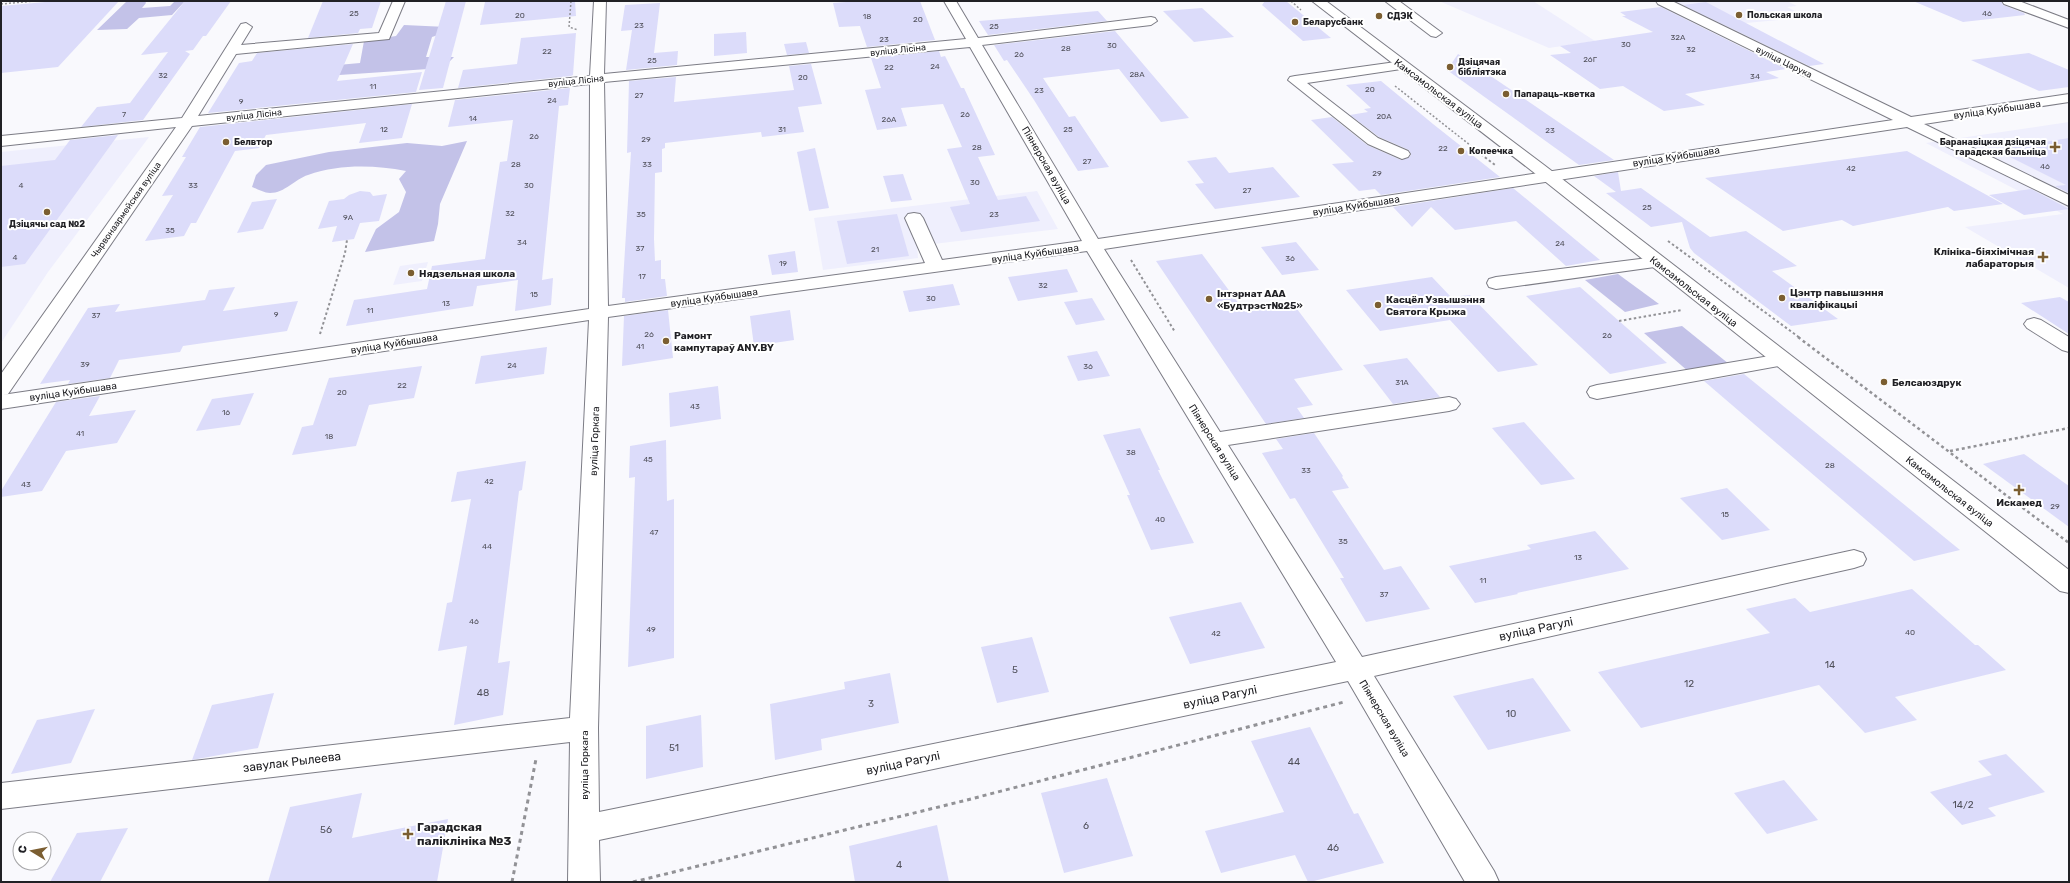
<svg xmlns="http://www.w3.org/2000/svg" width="2070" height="883" viewBox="0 0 2070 883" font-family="Rubik,sans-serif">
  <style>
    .built { fill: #efeffd }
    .green { fill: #c3c2e8 }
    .building { fill: #dcdcfa }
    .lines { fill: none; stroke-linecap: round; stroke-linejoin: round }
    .minor-casing { stroke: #7c7c85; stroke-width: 2 }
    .major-casing { stroke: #7c7c85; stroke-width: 2 }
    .path-far3 { stroke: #929296; stroke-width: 1.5; stroke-dasharray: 2 2; stroke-linecap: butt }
    .path-far2 { stroke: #929296; stroke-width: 2; stroke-dasharray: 2.5 2.5; stroke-linecap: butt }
    .path-far1 { stroke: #929296; stroke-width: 2.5; stroke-dasharray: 3 3; stroke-linecap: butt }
    .path { stroke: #929296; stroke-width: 3; stroke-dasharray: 4 4; stroke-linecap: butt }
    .minor { fill: #fff; fill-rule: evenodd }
    .major { fill: #fff; fill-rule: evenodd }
    .poi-dot { fill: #7b5e31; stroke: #fff; stroke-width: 1.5 }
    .labels { text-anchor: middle; stroke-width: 4; stroke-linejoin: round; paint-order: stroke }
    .number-label { font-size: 8px; fill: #50505a }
    .far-poi-label { font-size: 9px; font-weight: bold; fill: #212125; stroke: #fff; text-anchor: start }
    .far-street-label { font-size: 9px; fill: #212125; stroke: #fff }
    .street-label { font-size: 10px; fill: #212125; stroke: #fff }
    .poi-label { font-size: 10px; font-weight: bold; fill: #212125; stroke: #fff; text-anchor: start }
    .near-number-label { font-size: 10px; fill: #50505a }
    .near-street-label { font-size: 12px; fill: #212125; stroke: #fff }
    .near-poi-label { font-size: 12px; font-weight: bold; fill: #212125; stroke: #fff; text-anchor: start }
  </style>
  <rect width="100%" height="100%" fill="#f9f9fd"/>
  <g class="built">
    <path d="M1439,1H1533L1595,41L1549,48Z"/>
    <path d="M1681,1H1787L1797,6L1787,7L1799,13L1772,16L1779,20L1713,26L1670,2Z"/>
    <path d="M2069,122V288L1965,227L2063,214L1926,143Z"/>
    <path d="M149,137L48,272L1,343V152Z"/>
    <path d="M1037,191L1058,229L917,246L918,258L823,270L814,218Z"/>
    <path d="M428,262L422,281L393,285L400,266Z"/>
  </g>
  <g class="green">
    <path d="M145,1L146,3L142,8L170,6L175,1H185L172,15L139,18L127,29L97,30L126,2Z"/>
    <path d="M404,25L447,27L450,31L432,37L426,57H454L443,68L250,81L260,72L360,63L364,41L396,36Z"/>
    <path d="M467,141L440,204L438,224L434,241L365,252L376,229L399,212L406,192L399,179L406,171C374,165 340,164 308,175C295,179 285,193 270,193C264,193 257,189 252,187L256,175L266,165L329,152L407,143L442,146Z"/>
    <path d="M1618,274L1659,304L1625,312L1585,280Z"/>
    <path d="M1682,326L1729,364L1689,372L1644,333Z"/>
  </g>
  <g class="building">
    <path d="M56,1H119L58,67L1,73V6Z"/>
    <path d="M185,1H231L206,36H203L193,50L185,51L190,54L143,120L81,127L97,107L130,103L168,52L141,55Z"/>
    <path d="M323,1H381L372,28L360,29L358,33L308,38Z"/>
    <path d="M446,1H466L443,88L419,90Z"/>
    <path d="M498,1H575L576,16L480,25L485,2Z"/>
    <path d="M859,1H920L935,40L867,47L860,26L839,27L833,3Z"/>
    <path d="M1265,1H1286L1331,38L1303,41L1262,5Z"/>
    <path d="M1913,1H2001L2003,5L2024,13L2025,15L1963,22Z"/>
    <path d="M1706,2L1824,64L1809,66L1683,5Z"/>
    <path d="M660,3L654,53L678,51L677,65L626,70L632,30L621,31L625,5Z"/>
    <path d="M1661,7L1786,69L1766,72L1779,78L1685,94L1705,105L1664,111L1623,86L1600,89L1550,55L1571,53L1560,46L1653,32L1622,16H1626L1620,12Z"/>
    <path d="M1202,8L1234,37L1194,42L1163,11Z"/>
    <path d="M1098,11L1107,21L988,35L979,21Z"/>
    <path d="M1115,31L1189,118L1161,122L1119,69L1043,78L1069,117L1075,116L1109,167L1078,171L1034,100L1007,60L1004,61L994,45Z"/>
    <path d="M746,32L747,53L714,56V34Z"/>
    <path d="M576,33L573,75L571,76L458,88L463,70L517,64L521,38Z"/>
    <path d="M806,42L809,53L787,55L784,44Z"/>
    <path d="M353,44L337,81L422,72L416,92L208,113L239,63L252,61L257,53Z"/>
    <path d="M939,51L941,57L945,56L961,88H964L995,155L978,157L998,200L1026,196L1040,221L961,232L950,207L970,204L947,149L962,147L943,104L901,108L907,126L877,130L865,90L881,88L871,58Z"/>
    <path d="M2029,53L2069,70V87L2039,91L1971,60Z"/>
    <path d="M1458,54L1507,87L1614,160L1579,165L1447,70Z"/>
    <path d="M811,64L822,104L798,107L804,132L762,137L761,132L665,143V148L662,149V172L655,173L654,239L655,261L661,260V279H665L667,296L625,302V298H622L631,152L627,153L629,81L676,77L674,102L794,90L789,66Z"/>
    <path d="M1381,81L1433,124L1500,177L1381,195L1375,189L1359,191L1332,164L1354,162L1311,120L1332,117L1367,145L1401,160L1408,158L1411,155L1409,150L1379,137L1350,115L1368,112L1364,109L1371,108L1346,85Z"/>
    <path d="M570,88L568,105L559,106L542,280L553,278L551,305L515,311L518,280L477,286L473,306L346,326L354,300L427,289L432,266L485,259L500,162L507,161L513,120L448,127L455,100Z"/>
    <path d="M412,104L402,138L359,143L366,123L266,135L259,148L235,151L196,223H191L184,236L145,241L173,195L162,196L186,157H182L200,127Z"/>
    <path d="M118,135L25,264L1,267V166L55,160L70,140Z"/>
    <path d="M2069,138V193L2055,186L2066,185L1996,150Z"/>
    <path d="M815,148L829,208L809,211L797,152Z"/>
    <path d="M1907,151L2003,204L1954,211L1948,207L1853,226L1842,220L1783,231L1705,178Z"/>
    <path d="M1216,157L1229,173L1273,167L1300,197L1215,209L1195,184L1204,183L1187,161Z"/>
    <path d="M1618,172L1621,191L1641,188L1710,237L1746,231L1797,266L1772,271L1838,319L1791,326L1694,253L1690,248L1682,222L1651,227L1606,193L1616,192L1594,176Z"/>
    <path d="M903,174L912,200L891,202L883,176Z"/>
    <path d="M1513,188L1600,260L1566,266L1516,221L1455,230L1431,207L1412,227L1393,207Z"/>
    <path d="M2031,189L2069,209L2024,215L1989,195Z"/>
    <path d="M360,191L370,192L373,196L387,194L379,221L360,223L354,239L332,242L337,226L318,229L329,201L344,199L349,195Z"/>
    <path d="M277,199L263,229L237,233L252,202Z"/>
    <path d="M897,214L909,256L847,264L837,221Z"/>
    <path d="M1296,242L1319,270L1282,275L1261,247Z"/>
    <path d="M795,251L798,272L772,275L768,255Z"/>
    <path d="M1202,254L1245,312L1294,305L1343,370L1294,379L1313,405L1297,408L1304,418L1266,424L1156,261Z"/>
    <path d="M1067,269L1078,292L1018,301L1008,277Z"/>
    <path d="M1432,277L1451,297L1470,295L1538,365L1498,372L1450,320L1380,331L1346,290Z"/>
    <path d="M953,284L960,305L909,312L903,291Z"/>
    <path d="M235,287L223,311L298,301L287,331L183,346L180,352L119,360L110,378L68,384L70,380L40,384L88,308L120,304L115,312L205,300L209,290Z"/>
    <path d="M1580,287L1619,321L1667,363L1610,374L1526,296Z"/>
    <path d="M2060,297L2069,302V334L2021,303Z"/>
    <path d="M1092,298L1105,320L1076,325L1064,302Z"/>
    <path d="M668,310L673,358L622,366L624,316Z"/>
    <path d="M790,310L794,340L754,346L750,316Z"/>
    <path d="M547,347L544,374L475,384L481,356Z"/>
    <path d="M1097,351L1110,376L1078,381L1067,356Z"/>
    <path d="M1407,358L1440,397L1393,404L1363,365Z"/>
    <path d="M422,366L414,398L369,405L356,446L292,455L302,427L313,425L329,378Z"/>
    <path d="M1744,374L1960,550L1914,561L1704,381Z"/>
    <path d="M718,386L721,419L670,427L669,393Z"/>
    <path d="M254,393L240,425L196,431L212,399Z"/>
    <path d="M100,396L89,416L136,410L117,443L66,451L42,491L1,497V491L56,402Z"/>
    <path d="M1524,422L1575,479L1541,485L1492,428Z"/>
    <path d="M1140,428L1160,470H1158L1194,543L1151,550L1127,495H1130L1103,435Z"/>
    <path d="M1314,433L1343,476L1342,477L1349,488L1332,491L1384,570L1401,566L1430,609L1366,622L1340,578H1344L1295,498L1290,499L1262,453L1283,449L1276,439Z"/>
    <path d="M666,440L667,501L674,499V658L628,667L635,477L629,478L630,446Z"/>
    <path d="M2024,454L2069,486V527L1983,464Z"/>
    <path d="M526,461L522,490L519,491L498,663L510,661L503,715L454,725L467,646L438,651L447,603L452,602L471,499L451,502L457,472Z"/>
    <path d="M1727,488L1770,530L1722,540L1680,498Z"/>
    <path d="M1595,531L1629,569L1517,593L1518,594L1475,603L1449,566L1531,549L1527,545Z"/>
    <path d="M1912,589L1975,645H1978L2006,670L1895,697L1917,720L1865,733L1819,685L1641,728L1598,672L1770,633L1746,609L1795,598L1810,612Z"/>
    <path d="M1241,602L1265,648L1190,664L1169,617Z"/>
    <path d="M1032,637L1049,692L997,703L981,647Z"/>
    <path d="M890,673L899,723L821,739L822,750L775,760L770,704L845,689L844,682Z"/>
    <path d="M1533,678L1571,731L1488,750L1453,696Z"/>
    <path d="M274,693L258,748L192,760L212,705Z"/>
    <path d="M95,709L71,763L11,774L37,720Z"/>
    <path d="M701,715L703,767L646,779V726Z"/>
    <path d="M1310,727L1354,814L1358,813L1384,863L1310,882H1308L1295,855L1221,873L1205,831L1284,812L1251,741Z"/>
    <path d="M2006,754L2045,792L1988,808L1996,816L1962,825L1930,792L1992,775L1978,761Z"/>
    <path d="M1107,778L1133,856L1064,873L1041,793Z"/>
    <path d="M1784,780L1818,820L1767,834L1734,793Z"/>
    <path d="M362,793L352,838L448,819L437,882H268L290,807Z"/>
    <path d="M937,825L949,882H855L849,846Z"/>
    <path d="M128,828L100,882H50L77,833Z"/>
  </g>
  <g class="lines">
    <g class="minor-casing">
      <g id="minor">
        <path d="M393,1H405L389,39L236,54L198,116L590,76L594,1H606L604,74L966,39L944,1H956L978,38L1151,17L1155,18L1157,21L1151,25L982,45L1098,239L1893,120L1658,4L1656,1H1672L1911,117L2069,94V102L1924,124L2069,195V206L1907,127L1104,249L1220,432L1449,397L1456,399L1460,404L1456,409L1449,411L1228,445L1362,657L1854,550L1863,553L1866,559L1863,565L1854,568L1374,676L1494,871L1499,882H1465L1348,681L599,840L600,882H568L570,742L1,809V783L570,718L589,320L1,409V374L176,127L1,146V136L182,118L241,24L246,23L252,27L241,45L379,33ZM970,47L1082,241L942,260L923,218L920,214L914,213L908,214L905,218L925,263L608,306L604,82ZM590,84L589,309L2,395L8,394L192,126ZM1087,251L1336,662L599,812L598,728L608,317Z"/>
        <path d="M1385,1H1399L1442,33L1436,37L1431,36Z"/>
        <path d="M2002,1H2019L2069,20V28L2004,4Z"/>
        <path d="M1403,61L1410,65L1408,68L1307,83L1378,138L1408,151L1410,154L1408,157L1402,159L1368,144L1288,80L1290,77L1295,76Z"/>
        <path d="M1656,257L1662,258L1665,262L1662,266L1496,289L1489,287L1487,283L1489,279L1496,277Z"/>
        <path d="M2034,318L2041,320L2069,337V352L2062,350L2027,328L2024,324L2027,320Z"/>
        <path d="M1782,354L1789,356L1792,360L1789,364L1597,399L1590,397L1587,392L1590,387L1597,385Z"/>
      </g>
    </g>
    <g class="major-casing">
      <path id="major" d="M1312,1H1326L1544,165L2069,570V593L2060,591L1532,171Z"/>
    </g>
    <g class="path-far3">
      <path d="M571,1L569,27L578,30"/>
      <path d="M1291,1L1301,10"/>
      <path d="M1,4L35,1"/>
      <path d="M1395,86L1475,149"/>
    </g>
    <g class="path-far2">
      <path d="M1473,148L1495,165"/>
      <path d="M1668,241L1800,338"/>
      <path d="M1131,260L1175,332"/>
      <path d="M1619,321L1682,310"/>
      <path d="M320,334L345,253L347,240"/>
    </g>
    <g class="path-far1">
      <path d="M1798,337L2069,543"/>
      <path d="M1950,451L2069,428"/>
    </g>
    <g class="path">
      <path d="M512,882L536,759"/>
      <path d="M633,882L963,801L1344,702"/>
    </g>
    <use href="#minor" class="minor"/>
    <use href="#major" class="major"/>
  </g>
  <g class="poi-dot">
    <circle cx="1739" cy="15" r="4"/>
    <circle cx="1379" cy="16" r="4"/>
    <circle cx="1295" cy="22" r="4"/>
    <circle cx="1450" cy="67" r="4"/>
    <circle cx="1506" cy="94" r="4"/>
    <circle cx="226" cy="142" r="4"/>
    <path d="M2053 141h4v4h4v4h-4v4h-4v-4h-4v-4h4z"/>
    <circle cx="1461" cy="151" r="4"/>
    <circle cx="47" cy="212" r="4"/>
    <path d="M2041 251h4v4h4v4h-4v4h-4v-4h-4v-4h4z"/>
    <circle cx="411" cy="273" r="4"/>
    <circle cx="1782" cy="298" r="4"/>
    <circle cx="1209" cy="299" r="4"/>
    <circle cx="1378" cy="305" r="4"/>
    <circle cx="666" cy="341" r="4"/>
    <circle cx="1884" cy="382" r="4"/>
    <path d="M2017 484h4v4h4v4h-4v4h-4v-4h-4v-4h4z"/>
    <path d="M406 828h4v4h4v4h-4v4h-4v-4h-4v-4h4z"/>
  </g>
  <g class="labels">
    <g class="number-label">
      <text x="354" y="16">25</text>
      <text x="1987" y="16">46</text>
      <text x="520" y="18">20</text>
      <text x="867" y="19">18</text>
      <text x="918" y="22">20</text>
      <text x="639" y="28">23</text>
      <text x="994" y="29">25</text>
      <text x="1678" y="40">32А</text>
      <text x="884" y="42">23</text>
      <text x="1626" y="47">30</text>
      <text x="1112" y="48">30</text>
      <text x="1066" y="51">28</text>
      <text x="1691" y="52">32</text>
      <text x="547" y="54">22</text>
      <text x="1019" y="57">26</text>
      <text x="1590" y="62">26Г</text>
      <text x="652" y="63">25</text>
      <text x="935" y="69">24</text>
      <text x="889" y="70">22</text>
      <text x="1137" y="77">28А</text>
      <text x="163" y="78">32</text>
      <text x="1755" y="79">34</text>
      <text x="803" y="80">20</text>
      <text x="373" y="89">11</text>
      <text x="1370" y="92">20</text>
      <text x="1039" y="93">23</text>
      <text x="639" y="98">27</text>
      <text x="552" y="103">24</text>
      <text x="241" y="104">9</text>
      <text x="124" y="117">7</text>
      <text x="965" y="117">26</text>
      <text x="1384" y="119">20А</text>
      <text x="473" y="121">14</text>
      <text x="889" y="122">26А</text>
      <text x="384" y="132">12</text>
      <text x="782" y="132">31</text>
      <text x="1068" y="132">25</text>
      <text x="1550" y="133">23</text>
      <text x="534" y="139">26</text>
      <text x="646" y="142">29</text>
      <text x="977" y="150">28</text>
      <text x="1443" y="151">22</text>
      <text x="1087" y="164">27</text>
      <text x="516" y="167">28</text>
      <text x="647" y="167">33</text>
      <text x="2045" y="169">46</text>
      <text x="1851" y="171">42</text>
      <text x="1377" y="176">29</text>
      <text x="975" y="185">30</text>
      <text x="21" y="188">4</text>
      <text x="193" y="188">33</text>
      <text x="529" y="188">30</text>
      <text x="1247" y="193">27</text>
      <text x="1647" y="210">25</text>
      <text x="510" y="216">32</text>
      <text x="641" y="217">35</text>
      <text x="994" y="217">23</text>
      <text x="348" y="220">9А</text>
      <text x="170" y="233">35</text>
      <text x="522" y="245">34</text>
      <text x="1560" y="246">24</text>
      <text x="640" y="251">37</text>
      <text x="875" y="252">21</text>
      <text x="15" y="260">4</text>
      <text x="1290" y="261">36</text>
      <text x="783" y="266">19</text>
      <text x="642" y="279">17</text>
      <text x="1043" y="288">32</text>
      <text x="534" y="297">15</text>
      <text x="931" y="301">30</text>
      <text x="446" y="306">13</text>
      <text x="370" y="313">11</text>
      <text x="276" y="317">9</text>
      <text x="96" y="318">37</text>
      <text x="649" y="337">26</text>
      <text x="1607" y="338">26</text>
      <text x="640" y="349">41</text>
      <text x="85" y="367">39</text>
      <text x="512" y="368">24</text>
      <text x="1088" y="369">36</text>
      <text x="1402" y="385">31А</text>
      <text x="402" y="388">22</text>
      <text x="342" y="395">20</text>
      <text x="695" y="409">43</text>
      <text x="226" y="415">16</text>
      <text x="80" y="436">41</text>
      <text x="329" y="439">18</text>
      <text x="1131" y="455">38</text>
      <text x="648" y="462">45</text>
      <text x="1830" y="468">28</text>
      <text x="1306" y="473">33</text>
      <text x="489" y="484">42</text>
      <text x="26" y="487">43</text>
      <text x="2055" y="509">29</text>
      <text x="1725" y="517">15</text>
      <text x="1160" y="522">40</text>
      <text x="654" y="535">47</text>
      <text x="1343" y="544">35</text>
      <text x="487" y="549">44</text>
      <text x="1578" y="560">13</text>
      <text x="1483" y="583">11</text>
      <text x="1384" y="597">37</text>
      <text x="474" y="624">46</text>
      <text x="651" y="632">49</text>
      <text x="1910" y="635">40</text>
      <text x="1216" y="636">42</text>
    </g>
    <g class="far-poi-label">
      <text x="1747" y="18">Польская школа</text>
      <text x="1387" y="19">СДЭК</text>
      <text x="1303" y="25">Беларусбанк</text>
      <text x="1458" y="65">Дзіцячая<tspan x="1458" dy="10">бібліятэка</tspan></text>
      <text x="1514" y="97">Папараць-кветка</text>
      <text x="234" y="145">Белвтор</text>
      <text x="2046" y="145" text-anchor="end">Баранавіцкая дзіцячая<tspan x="2046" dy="10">гарадская бальніца</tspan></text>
      <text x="1469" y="154">Копеечка</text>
      <text x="47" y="227" text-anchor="middle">Дзіцячы сад №2</text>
    </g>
    <g class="far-street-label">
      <text transform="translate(898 50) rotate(-6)" y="3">вуліца Лісіна</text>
      <text transform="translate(1784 62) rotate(26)" y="3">вуліца Царука</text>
      <text transform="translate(576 81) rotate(-6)" y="3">вуліца Лісіна</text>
      <text transform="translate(254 115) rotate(-6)" y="3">вуліца Лісіна</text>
      <text transform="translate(126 210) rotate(-55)" y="3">Чырвонаармейская вуліца</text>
    </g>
    <g class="street-label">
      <text transform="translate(1439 93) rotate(37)" y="4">Камсамольская вуліца</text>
      <text transform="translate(1997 109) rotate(-8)" y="4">вуліца Куйбышава</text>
      <text transform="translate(1676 156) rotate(-9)" y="4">вуліца Куйбышава</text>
      <text transform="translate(1047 165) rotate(60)" y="4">Піянерская вуліца</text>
      <text transform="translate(1356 205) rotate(-9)" y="4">вуліца Куйбышава</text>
      <text transform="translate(1035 253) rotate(-8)" y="4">вуліца Куйбышава</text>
      <text transform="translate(1694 291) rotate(38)" y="4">Камсамольская вуліца</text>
      <text transform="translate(714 297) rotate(-8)" y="4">вуліца Куйбышава</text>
      <text transform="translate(394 343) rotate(-9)" y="4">вуліца Куйбышава</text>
      <text transform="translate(73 391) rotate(-8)" y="4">вуліца Куйбышава</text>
      <text transform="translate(594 441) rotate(-88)" y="4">вуліца Горкага</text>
      <text transform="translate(1215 442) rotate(58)" y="4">Піянерская вуліца</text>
      <text transform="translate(1950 491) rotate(38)" y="4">Камсамольская вуліца</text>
      <text transform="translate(1385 718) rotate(59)" y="4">Піянерская вуліца</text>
      <text transform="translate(584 765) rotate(-90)" y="4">вуліца Горкага</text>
    </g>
    <g class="poi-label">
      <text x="2034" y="255" text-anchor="end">Клініка-біяхімічная<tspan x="2034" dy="12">лабараторыя</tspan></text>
      <text x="419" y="277">Нядзельная школа</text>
      <text x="1790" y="296">Цэнтр павышэння<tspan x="1790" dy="12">кваліфікацыі</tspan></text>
      <text x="1217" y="297">Інтэрнат ААА<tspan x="1217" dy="12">«Будтрэст№25»</tspan></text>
      <text x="1386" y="303">Касцёл Узвышэння<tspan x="1386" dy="12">Святога Крыжа</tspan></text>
      <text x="674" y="339">Рамонт<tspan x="674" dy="12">кампутараў ANY.BY</tspan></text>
      <text x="1892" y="386">Белсаюздрук</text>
      <text x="2019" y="506" text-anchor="middle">Искамед</text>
    </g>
    <g class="near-number-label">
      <text x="1830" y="668">14</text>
      <text x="1015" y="673">5</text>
      <text x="1689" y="687">12</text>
      <text x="483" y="696">48</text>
      <text x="871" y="707">3</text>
      <text x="1511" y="717">10</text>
      <text x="674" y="751">51</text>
      <text x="1294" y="765">44</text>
      <text x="1963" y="808">14/2</text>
      <text x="1086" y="829">6</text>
      <text x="326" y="833">56</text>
      <text x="1333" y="851">46</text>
      <text x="899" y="868">4</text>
    </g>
    <g class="near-street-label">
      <text transform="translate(1536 629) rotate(-12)" y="4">вуліца Рагулі</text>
      <text transform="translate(1220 697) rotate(-12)" y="4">вуліца Рагулі</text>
      <text transform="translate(292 762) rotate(-7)" y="4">завулак Рылеева</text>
      <text transform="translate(903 763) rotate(-12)" y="4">вуліца Рагулі</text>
    </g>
    <g class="near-poi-label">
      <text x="417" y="831">Гарадская<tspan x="417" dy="14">паліклініка №3</tspan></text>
    </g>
  </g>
  <rect width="2070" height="883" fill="none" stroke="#212125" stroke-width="4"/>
  <g transform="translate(32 851) rotate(280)"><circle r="19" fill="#ffffff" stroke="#a6a6a8"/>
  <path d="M0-3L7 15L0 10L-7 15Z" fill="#7b5e31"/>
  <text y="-6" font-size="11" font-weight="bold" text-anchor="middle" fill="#212125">С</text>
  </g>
</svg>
